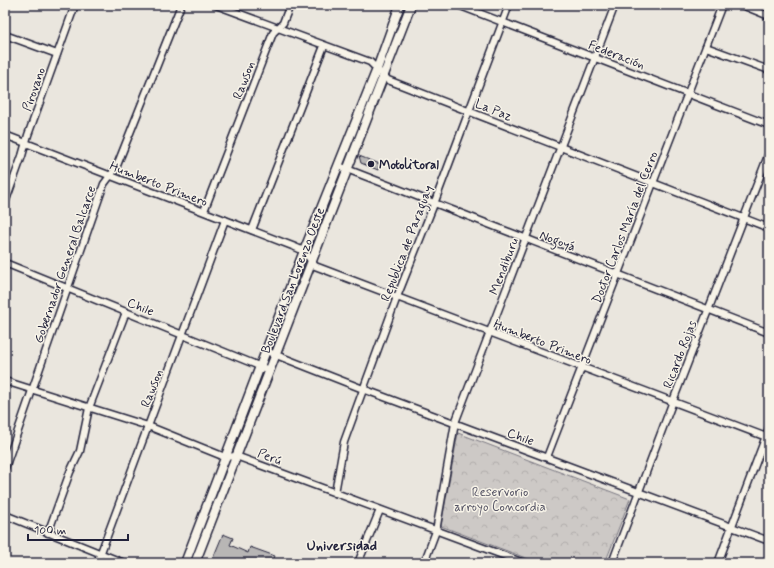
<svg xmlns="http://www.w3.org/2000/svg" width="774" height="568" viewBox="0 0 774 568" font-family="Mynerve,sans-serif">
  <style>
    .park { fill: url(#park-crowns); stroke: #787680 }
    .building { fill: #b8b6b5; stroke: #22223b }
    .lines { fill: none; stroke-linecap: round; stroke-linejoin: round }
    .minor-casing { stroke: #22223b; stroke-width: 9 }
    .major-casing { stroke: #22223b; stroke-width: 11 }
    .minor { stroke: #f7f3e8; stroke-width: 6 }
    .major { stroke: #f7f3e8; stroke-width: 8 }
    .poi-dot { fill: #22223b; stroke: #f7f3e8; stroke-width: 1.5 }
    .labels { text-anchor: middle; stroke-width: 3; stroke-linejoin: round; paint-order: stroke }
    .street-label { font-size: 13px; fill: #22223b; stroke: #f7f3e8 }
    .poi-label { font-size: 13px; font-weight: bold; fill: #22223b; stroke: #f7f3e8; text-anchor: start }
    .park-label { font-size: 13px; fill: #555465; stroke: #f7f3e8 }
    .neighbourhood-label { font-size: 14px; font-weight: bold; fill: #22223b; stroke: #f7f3e8 }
  </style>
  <defs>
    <pattern id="park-crowns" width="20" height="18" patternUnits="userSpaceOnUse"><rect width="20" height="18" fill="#cdc9c6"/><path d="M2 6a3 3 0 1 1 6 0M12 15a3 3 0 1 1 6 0" fill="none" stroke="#b0acab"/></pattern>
  </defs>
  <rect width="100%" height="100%" fill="#eae6de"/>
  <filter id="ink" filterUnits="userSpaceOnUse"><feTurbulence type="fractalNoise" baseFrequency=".025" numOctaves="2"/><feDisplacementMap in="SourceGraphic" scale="8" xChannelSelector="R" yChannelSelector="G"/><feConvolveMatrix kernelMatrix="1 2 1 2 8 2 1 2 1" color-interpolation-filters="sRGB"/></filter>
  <g filter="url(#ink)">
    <path class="park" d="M458,433L630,499L605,563H539L441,526Z"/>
    <g class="building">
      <path d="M359,156L380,164L378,170L361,163Z"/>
      <path d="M223,534L233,538L230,545L248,553L250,547L275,556L272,563H226L220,561L219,563H211Z"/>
    </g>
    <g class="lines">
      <g class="minor-casing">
        <g id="minor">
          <path d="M216,5L370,62L388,80L769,228"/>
          <path d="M458,5L769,125"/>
          <path d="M742,5L769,16"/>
          <path d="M5,35L57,54"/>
          <path d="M706,47L769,70"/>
          <path d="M5,135L295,247L304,251L315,266L769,438"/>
          <path d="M339,166L769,333"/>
          <path d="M5,203L22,156L28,135L75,5"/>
          <path d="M204,211L273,33L283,23L290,5"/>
          <path d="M252,230L324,46"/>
          <path d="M5,263L269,370"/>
          <path d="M266,351L363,389L769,541"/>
          <path d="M5,381L148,426L225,457L236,456L524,563"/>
          <path d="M547,457L722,5"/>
          <path d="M5,468L104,184L116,168L181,5"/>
          <path d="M335,493L344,442L397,297L434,204L509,5"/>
          <path d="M5,515L124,563"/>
          <path d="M48,533L70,472L80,451L89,408L126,312"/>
          <path d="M97,563L225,220"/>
          <path d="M358,563L380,510"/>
          <path d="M424,563L436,531L455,423L615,5"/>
          <path d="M612,563L673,401L769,153"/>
          <path d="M718,563L769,428"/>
        </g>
      </g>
      <g class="major-casing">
        <g id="major">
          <path d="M185,563L304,251L377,69L400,5"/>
          <path d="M195,563L411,5"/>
        </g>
      </g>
      <use href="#minor" class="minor"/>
      <use href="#major" class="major"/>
    </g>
  </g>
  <circle class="poi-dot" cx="371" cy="164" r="4"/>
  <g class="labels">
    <g class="street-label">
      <text transform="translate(617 54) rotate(21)" y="5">Federación</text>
      <text transform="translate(243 80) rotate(-69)" y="5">Rawson</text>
      <text transform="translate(33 89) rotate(-70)" y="5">Pirovano</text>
      <text transform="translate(494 109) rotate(21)" y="5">La Paz</text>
      <text transform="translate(159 183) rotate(21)" y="5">Humberto Primero</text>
      <text transform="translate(624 227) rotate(-69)" y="5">Doctor Carlos María del Cerro</text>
      <text transform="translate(558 240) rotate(21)" y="5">Nogoyá</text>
      <text transform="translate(406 243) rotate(-69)" y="5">Republica de Paraguay</text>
      <text transform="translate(64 264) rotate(-71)" y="5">Gobernador General Balcarce</text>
      <text transform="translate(503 266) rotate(-69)" y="5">Mendiburu</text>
      <text transform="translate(292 280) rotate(-69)" y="5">Boulevard San Lorenzo Oeste</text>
      <text transform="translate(141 306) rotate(22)" y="5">Chile</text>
      <text transform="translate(543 341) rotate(21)" y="5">Humberto Primero</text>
      <text transform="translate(679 354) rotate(-69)" y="5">Ricardo Rojas</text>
      <text transform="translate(151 388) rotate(-69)" y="5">Rawson</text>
      <text transform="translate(521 436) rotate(20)" y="5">Chile</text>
      <text transform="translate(270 456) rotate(21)" y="5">Perú</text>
    </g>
    <g class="poi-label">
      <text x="379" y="169">Motolitoral</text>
    </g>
    <g class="park-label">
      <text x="500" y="496">Reservorio<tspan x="500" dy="15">arroyo Concordia</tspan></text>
    </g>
    <g class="neighbourhood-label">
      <text x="342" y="550">Universidad</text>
    </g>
  </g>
  <rect width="774" height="568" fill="none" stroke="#f7f3e8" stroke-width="20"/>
  <rect x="10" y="10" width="754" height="548" fill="none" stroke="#22223b" stroke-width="1.5" filter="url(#ink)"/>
  <path d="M28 534v6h100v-6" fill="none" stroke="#22223b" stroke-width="2"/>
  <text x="34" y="534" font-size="12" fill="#22223b" stroke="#f7f3e8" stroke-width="3" paint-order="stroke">100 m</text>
</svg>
